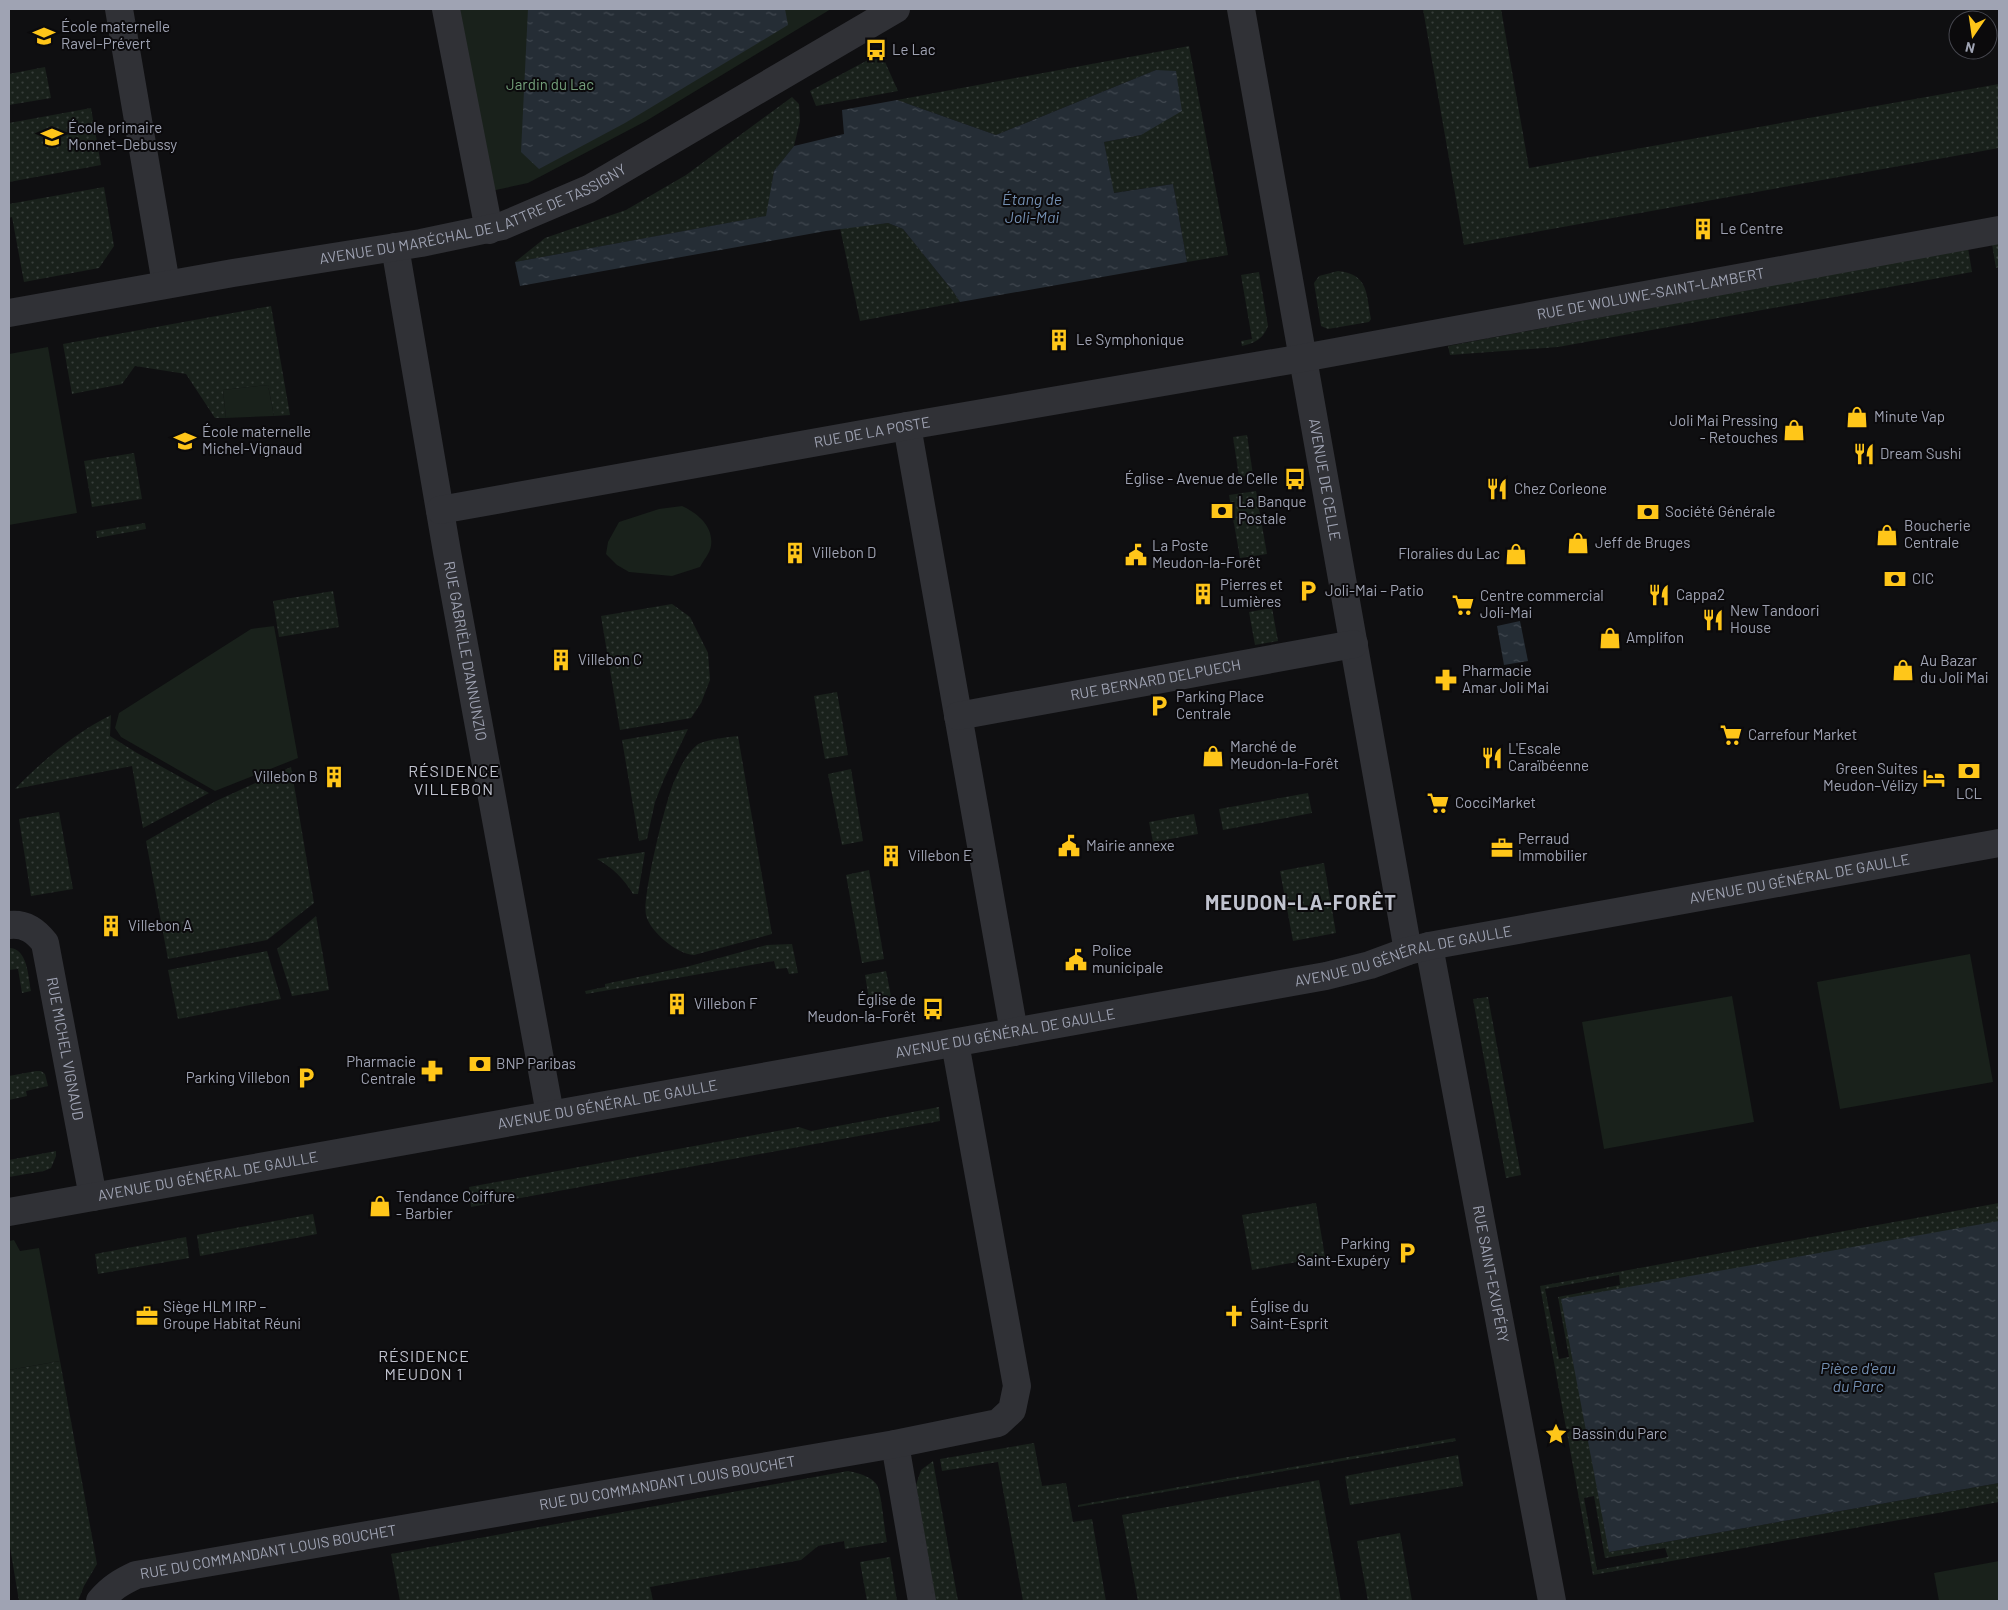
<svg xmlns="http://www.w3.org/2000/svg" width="2008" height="1610" viewBox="0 0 2008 1610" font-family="Barlow,sans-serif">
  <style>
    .grass { fill: url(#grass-dots); fill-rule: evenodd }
    .green { fill: #19211b }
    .water { fill: url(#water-ripples) }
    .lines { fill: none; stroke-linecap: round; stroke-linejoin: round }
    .minor { stroke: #303136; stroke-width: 28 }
    .labels { text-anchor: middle; stroke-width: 4; stroke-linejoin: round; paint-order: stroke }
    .poi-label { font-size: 15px; fill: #9fa3b3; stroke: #0b0a0c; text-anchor: start }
    .park-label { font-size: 15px; fill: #74a07b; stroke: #0b0a0c }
    .street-label { font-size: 15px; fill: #9fa3b3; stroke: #0b0a0c }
    .water-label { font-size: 16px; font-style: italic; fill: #738fb2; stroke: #0b0a0c }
    .neighbourhood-label { font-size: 16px; letter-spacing: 1px; fill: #c0c3cf; stroke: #0b0a0c }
    .district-label { font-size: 20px; font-weight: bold; letter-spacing: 1px; fill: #c0c3cf; stroke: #0b0a0c }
  </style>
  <defs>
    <pattern id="grass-dots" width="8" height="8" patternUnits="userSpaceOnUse" patternTransform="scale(1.25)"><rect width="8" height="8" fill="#19211b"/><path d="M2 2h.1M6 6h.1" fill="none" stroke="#373e3a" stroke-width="1.8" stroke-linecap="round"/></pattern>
    <pattern id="water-ripples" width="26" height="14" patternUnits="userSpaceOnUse" patternTransform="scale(1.25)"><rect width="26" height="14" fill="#252d35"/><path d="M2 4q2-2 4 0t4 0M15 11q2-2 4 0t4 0" fill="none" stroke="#414850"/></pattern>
  </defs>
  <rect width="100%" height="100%" fill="#0f0f11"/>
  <g class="grass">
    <path d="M1423,9H1501L1529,168L1999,84V148L1464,245Z"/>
    <path d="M1189,46L1228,255L1187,262L1173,184L1113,193L1104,142L1141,135L1156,70L996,135L897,100Z"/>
    <path d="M881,53L898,91L816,106L810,91Z"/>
    <path d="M45,67L51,98L9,105V74Z"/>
    <path d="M792,97L799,104L800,121L794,146L774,171L767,216L515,262L545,238L626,210L686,175Z"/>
    <path d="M91,108L101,165L9,182V123Z"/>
    <path d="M104,187L114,246L99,268L24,282L12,217L9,218V204Z"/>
    <path d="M888,223L903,229L952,290L960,302L860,321L840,228Z"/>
    <path d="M1999,243V267L1996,268L1992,244Z"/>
    <path d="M1968,248L1972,272L1558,347L1450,355L1448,346Z"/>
    <path d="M1338,271C1369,274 1366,294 1371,319L1369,322L1328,329L1321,326L1314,283L1319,276Z"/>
    <path d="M1259,272L1268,326C1263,339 1255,343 1242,346L1241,341L1252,339L1241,275Z"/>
    <path d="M271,306L290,415L274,416L268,385L223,390L226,418H215L186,374L135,366L122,384L72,394L63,344Z"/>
    <path d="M1247,435L1253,475L1239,477L1233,437Z"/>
    <path d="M134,453L142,499L92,507L84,461Z"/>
    <path d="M1256,491L1267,554L1240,558L1229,495Z"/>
    <path d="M145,523L146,529L97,538L96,531Z"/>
    <path d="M333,591L339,627L279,637L273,601Z"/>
    <path d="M672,604L690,617L708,653L710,680L701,703L691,718L620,730L601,616Z"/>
    <path d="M1272,608L1278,641L1255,645L1249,612Z"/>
    <path d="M837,692L848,755L825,759L814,696Z"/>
    <path d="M111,715L110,736L137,753L209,793L143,828L132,766L15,789C43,760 75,733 111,715Z"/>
    <path d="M688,729L664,779L655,802L647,839L639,841L622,740Z"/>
    <path d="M738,736L772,934L694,955C677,954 650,932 646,915C642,897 665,804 673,784C679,770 685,755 697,745C703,740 728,737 738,736Z"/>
    <path d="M291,767L314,903L267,940L168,959L146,841L216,801Z"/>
    <path d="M851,769L863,841L842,845L828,774Z"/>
    <path d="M1308,793L1312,813L1223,830L1219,809Z"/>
    <path d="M59,812L73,889L31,896L19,819Z"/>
    <path d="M1194,814L1198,834L1153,842L1149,822Z"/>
    <path d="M645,852L638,894H633C624,879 613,868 597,859Z"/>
    <path d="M1324,863L1336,933L1293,941L1280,871Z"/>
    <path d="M869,870L884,959L862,963L846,875Z"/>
    <path d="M316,916L329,990L292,996L277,949Z"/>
    <path d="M792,944L798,973L789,974L787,968L776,969L774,961L586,994L585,991L605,987V984L686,967L767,945Z"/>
    <path d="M9,948C28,948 28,977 31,991L22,993L18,969L9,970Z"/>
    <path d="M267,951L281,999L178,1019L168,970Z"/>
    <path d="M886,971L892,1001L870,1005L865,975Z"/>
    <path d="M1488,997L1521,1175L1506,1178L1473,999Z"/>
    <path d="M36,1071H41L45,1074L48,1086L26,1091L27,1096L9,1100V1076Z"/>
    <path d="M939,1107L940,1121L471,1207L469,1187L799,1127L811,1131Z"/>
    <path d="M56,1151V1156L51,1168L44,1171L9,1177V1160Z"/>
    <path d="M1316,1203L1325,1257L1252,1270L1242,1215Z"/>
    <path d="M1999,1203V1221L1609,1552L1999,1483V1502L1593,1575L1540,1286ZM1619,1275L1620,1285L1558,1297L1569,1357L1559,1359L1545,1289ZM1594,1496L1605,1558L1665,1548L1668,1557L1597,1570L1584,1498Z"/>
    <path d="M313,1214L317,1234L200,1256L197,1235Z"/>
    <path d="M186,1237L189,1258L98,1274L95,1254Z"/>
    <path d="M60,1361L97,1564L84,1586L78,1601H19L9,1541V1370Z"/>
    <path d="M1455,1438L1456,1441L1078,1507V1505Z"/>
    <path d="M1034,1443L1042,1486L1066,1483L1073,1522L1092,1519L1106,1601H1023L998,1462L942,1471L940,1459Z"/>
    <path d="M1458,1455L1463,1486L1350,1505L1345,1476Z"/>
    <path d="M933,1461L958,1601H935L916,1485L921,1470Z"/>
    <path d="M848,1471C858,1473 874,1477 878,1487C882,1499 884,1528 887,1542L845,1549L844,1541L818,1546L801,1560L650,1587L653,1601H400L391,1554Z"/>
    <path d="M1319,1480L1341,1601H1138L1122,1515Z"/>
    <path d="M1400,1533L1412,1601H1368L1357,1541Z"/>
    <path d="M890,1557L897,1601H867L860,1562Z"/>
  </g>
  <g class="green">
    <path d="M460,9H831L646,121L528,183L491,191Z"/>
    <path d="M48,347L77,513L9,525V354Z"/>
    <path d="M268,385L274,416L226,418L223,390Z"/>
    <path d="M682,506C697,513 714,526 711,546C710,553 703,561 700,567L672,576L629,572L617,565L606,554L608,542L619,522L659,509Z"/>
    <path d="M274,626L298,758L215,791L121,737L115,728L119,713L251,629Z"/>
    <path d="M1970,954L1993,1082L1840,1109L1817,982Z"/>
    <path d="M1732,996L1754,1122L1604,1149L1582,1022Z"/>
    <path d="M14,1240L20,1251L39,1248L60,1361L9,1370V1241Z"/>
    <path d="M1999,1561V1601H1939L1934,1573Z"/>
  </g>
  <g class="water">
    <path d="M528,9H785L788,25L625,123L539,169L521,152Z"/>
    <path d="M1156,70L1176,71L1182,111L1141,135L1104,142L1114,193L1173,184L1187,262L960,302L952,290L903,229L888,223L826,231L520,286L515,262L766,216L774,171L794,146L844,134L842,110L897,100L996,135Z"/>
    <path d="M1520,621L1528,661L1504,665L1497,626Z"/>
    <path d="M1999,1221V1483L1609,1552L1561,1299Z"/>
  </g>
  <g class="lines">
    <g class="minor">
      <path d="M119,9L166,284"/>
      <path d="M446,9L489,230"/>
      <path id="s1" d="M1241,9L1408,951"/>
      <path id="s2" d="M395,247L447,552L550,1114"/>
      <path id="s3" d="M9,313L233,273L421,243L502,226L589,189L896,9"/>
      <path d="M907,426L1014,1032"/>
      <path id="s4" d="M440,510L907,426L1303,358L1999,230"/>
      <path id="s5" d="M958,716L1354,644"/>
      <path id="s6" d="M9,925C25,923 36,931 45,943L93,1197"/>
      <path id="s7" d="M1429,946L1552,1601"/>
      <path id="s8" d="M9,1212L1326,976L1370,965L1408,951L1429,946L1999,843"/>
      <path d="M895,1444L922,1601"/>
      <path id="s9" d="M100,1601C111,1588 121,1582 136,1575L895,1444L998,1423L1012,1410L1017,1386L955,1043"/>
    </g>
  </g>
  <defs>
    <g id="school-bare" transform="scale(1.725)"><path d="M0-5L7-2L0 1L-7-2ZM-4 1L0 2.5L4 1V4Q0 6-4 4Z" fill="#ffc619" stroke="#0b0a0c" stroke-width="2.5" paint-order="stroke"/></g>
    <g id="bus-bare" transform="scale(1.725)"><path d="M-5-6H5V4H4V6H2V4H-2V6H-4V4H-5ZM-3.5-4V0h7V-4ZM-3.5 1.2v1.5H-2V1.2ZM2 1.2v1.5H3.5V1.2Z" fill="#ffc619" stroke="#0b0a0c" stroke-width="2.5" paint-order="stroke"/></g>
    <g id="building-bare" transform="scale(1.725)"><path d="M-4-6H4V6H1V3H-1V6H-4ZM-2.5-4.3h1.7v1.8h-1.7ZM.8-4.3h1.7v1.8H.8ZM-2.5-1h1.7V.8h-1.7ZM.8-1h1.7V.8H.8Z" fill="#ffc619" stroke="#0b0a0c" stroke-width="2.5" paint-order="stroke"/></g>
    <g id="shop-bare" transform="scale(1.725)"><path d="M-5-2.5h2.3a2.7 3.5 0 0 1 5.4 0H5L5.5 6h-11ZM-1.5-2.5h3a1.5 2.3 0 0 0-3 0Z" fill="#ffc619" stroke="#0b0a0c" stroke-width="2.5" paint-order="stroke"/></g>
    <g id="restaurant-bare" transform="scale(1.725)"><path d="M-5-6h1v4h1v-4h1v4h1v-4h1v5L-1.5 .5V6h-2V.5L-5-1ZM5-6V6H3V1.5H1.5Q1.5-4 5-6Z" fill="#ffc619" stroke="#0b0a0c" stroke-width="2.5" paint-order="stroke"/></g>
    <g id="bank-bare" transform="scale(1.725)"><path d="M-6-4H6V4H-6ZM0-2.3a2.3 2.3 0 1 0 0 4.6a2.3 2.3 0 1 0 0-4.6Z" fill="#ffc619" stroke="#0b0a0c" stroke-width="2.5" paint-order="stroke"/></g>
    <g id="civic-bare" transform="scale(1.725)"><path d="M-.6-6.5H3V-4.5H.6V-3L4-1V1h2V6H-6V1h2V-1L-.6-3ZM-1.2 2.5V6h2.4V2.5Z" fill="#ffc619" stroke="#0b0a0c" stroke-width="2.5" paint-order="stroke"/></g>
    <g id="parking-bare" transform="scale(1.725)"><path d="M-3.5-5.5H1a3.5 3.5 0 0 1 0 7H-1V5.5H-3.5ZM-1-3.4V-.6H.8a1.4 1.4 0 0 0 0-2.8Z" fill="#ffc619" stroke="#0b0a0c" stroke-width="2.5" paint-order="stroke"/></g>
    <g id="supermarket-bare" transform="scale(1.725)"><path d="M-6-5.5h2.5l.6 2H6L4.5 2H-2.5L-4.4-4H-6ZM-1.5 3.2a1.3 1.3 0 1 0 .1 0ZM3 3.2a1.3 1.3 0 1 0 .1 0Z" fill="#ffc619" stroke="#0b0a0c" stroke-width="2.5" paint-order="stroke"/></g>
    <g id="pharmacy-bare" transform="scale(1.725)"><path d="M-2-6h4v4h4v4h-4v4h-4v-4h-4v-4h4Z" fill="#ffc619" stroke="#0b0a0c" stroke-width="2.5" paint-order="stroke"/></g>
    <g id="hotel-bare" transform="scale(1.725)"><path d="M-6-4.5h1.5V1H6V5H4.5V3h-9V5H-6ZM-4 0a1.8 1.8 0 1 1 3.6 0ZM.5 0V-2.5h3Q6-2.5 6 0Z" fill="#ffc619" stroke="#0b0a0c" stroke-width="2.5" paint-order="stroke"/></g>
    <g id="office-bare" transform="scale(1.725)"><path d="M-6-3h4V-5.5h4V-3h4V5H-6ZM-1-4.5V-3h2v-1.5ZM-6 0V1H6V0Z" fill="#ffc619" stroke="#0b0a0c" stroke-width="2.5" paint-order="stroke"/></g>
    <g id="church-bare" transform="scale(1.725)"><path d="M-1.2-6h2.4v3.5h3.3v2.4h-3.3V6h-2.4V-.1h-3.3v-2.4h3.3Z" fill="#ffc619" stroke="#0b0a0c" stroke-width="2.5" paint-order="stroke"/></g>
    <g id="sight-bare" transform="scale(1.725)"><path d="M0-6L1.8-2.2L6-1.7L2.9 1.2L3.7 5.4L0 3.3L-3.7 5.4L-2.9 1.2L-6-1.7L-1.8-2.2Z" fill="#ffc619" stroke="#0b0a0c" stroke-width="2.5" paint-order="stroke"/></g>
  </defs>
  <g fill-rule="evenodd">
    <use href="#school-bare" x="44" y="36"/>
    <use href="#bus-bare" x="876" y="50"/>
    <use href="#school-bare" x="52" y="137"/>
    <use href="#building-bare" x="1703" y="229"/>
    <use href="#building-bare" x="1059" y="340"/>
    <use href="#shop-bare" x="1857" y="417"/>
    <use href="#shop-bare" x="1794" y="430"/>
    <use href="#school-bare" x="185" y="441"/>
    <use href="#restaurant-bare" x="1864" y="454"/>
    <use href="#bus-bare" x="1295" y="479"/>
    <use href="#restaurant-bare" x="1497" y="489"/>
    <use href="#bank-bare" x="1222" y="511"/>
    <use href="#bank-bare" x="1648" y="512"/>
    <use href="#shop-bare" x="1887" y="535"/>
    <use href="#shop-bare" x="1578" y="543"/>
    <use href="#building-bare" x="795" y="553"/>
    <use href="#shop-bare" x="1516" y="554"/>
    <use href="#civic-bare" x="1136" y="555"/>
    <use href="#bank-bare" x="1895" y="579"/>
    <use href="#parking-bare" x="1308" y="591"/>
    <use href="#building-bare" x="1203" y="594"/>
    <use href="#restaurant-bare" x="1659" y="595"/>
    <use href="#supermarket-bare" x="1463" y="605"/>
    <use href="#restaurant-bare" x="1713" y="620"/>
    <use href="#shop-bare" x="1610" y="638"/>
    <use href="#building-bare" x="561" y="660"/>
    <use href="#shop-bare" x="1903" y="670"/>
    <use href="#pharmacy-bare" x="1446" y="680"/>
    <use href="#parking-bare" x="1159" y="706"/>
    <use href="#supermarket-bare" x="1731" y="735"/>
    <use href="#shop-bare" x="1213" y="756"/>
    <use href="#restaurant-bare" x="1492" y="758"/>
    <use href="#bank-bare" x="1969" y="771"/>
    <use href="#building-bare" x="334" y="777"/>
    <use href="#hotel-bare" x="1934" y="778"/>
    <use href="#supermarket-bare" x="1438" y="803"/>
    <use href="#civic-bare" x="1069" y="846"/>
    <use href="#office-bare" x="1502" y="848"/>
    <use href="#building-bare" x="891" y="856"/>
    <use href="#building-bare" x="111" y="926"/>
    <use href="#civic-bare" x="1076" y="960"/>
    <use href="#building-bare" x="677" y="1004"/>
    <use href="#bus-bare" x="933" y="1009"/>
    <use href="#bank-bare" x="480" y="1064"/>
    <use href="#pharmacy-bare" x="432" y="1071"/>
    <use href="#parking-bare" x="306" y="1078"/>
    <use href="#shop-bare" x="380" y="1206"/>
    <use href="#parking-bare" x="1407" y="1253"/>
    <use href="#office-bare" x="147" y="1316"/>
    <use href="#church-bare" x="1234" y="1316"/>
    <use href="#sight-bare" x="1556" y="1434"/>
  </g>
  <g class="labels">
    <g class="poi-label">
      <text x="61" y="32">École maternelle<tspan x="61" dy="17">Ravel–Prévert</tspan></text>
      <text x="892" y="55">Le Lac</text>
      <text x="68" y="133">École primaire<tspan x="68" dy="17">Monnet–Debussy</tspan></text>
      <text x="1720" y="234">Le Centre</text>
      <text x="1076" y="345">Le Symphonique</text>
      <text x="1874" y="422">Minute Vap</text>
      <text x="1778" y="426" text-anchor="end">Joli Mai Pressing<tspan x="1778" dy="17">- Retouches</tspan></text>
      <text x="202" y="437">École maternelle<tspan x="202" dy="17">Michel-Vignaud</tspan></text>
      <text x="1880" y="459">Dream Sushi</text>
      <text x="1278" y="484" text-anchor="end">Église - Avenue de Celle</text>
      <text x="1514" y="494">Chez Corleone</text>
      <text x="1238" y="507">La Banque<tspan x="1238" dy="17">Postale</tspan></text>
      <text x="1665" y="517">Société Générale</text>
      <text x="1904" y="531">Boucherie<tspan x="1904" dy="17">Centrale</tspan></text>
      <text x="1595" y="548">Jeff de Bruges</text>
      <text x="1152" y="551">La Poste<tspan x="1152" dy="17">Meudon-la-Forêt</tspan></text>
      <text x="812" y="558">Villebon D</text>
      <text x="1500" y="559" text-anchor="end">Floralies du Lac</text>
      <text x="1912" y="584">CIC</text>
      <text x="1220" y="590">Pierres et<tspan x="1220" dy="17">Lumières</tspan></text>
      <text x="1325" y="596">Joli-Mai – Patio</text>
      <text x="1676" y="600">Cappa2</text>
      <text x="1480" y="601">Centre commercial<tspan x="1480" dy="17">Joli-Mai</tspan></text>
      <text x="1730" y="616">New Tandoori<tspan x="1730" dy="17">House</tspan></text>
      <text x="1626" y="643">Amplifon</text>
      <text x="578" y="665">Villebon C</text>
      <text x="1920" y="666">Au Bazar<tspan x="1920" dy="17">du Joli Mai</tspan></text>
      <text x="1462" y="676">Pharmacie<tspan x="1462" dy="17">Amar Joli Mai</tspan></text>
      <text x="1176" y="702">Parking Place<tspan x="1176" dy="17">Centrale</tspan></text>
      <text x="1748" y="740">Carrefour Market</text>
      <text x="1230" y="752">Marché de<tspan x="1230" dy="17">Meudon-la-Forêt</tspan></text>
      <text x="1508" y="754">L'Escale<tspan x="1508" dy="17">Caraïbéenne</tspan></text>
      <text x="1918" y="774" text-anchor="end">Green Suites<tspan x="1918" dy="17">Meudon–Vélizy</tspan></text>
      <text x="318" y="782" text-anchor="end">Villebon B</text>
      <text x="1969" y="799" text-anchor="middle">LCL</text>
      <text x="1455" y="808">CocciMarket</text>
      <text x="1518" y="844">Perraud<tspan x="1518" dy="17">Immobilier</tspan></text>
      <text x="1086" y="851">Mairie annexe</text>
      <text x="908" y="861">Villebon E</text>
      <text x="128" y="931">Villebon A</text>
      <text x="1092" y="956">Police<tspan x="1092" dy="17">municipale</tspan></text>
      <text x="916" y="1005" text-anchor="end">Église de<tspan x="916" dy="17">Meudon-la-Forêt</tspan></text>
      <text x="694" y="1009">Villebon F</text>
      <text x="416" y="1067" text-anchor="end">Pharmacie<tspan x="416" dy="17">Centrale</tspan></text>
      <text x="496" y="1069">BNP Paribas</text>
      <text x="290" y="1083" text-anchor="end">Parking Villebon</text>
      <text x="396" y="1202">Tendance Coiffure<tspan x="396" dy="17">- Barbier</tspan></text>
      <text x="1390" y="1249" text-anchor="end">Parking<tspan x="1390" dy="17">Saint-Exupéry</tspan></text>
      <text x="163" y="1312">Siège HLM IRP –<tspan x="163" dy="17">Groupe Habitat Réuni</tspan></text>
      <text x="1250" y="1312">Église du<tspan x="1250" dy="17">Saint-Esprit</tspan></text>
      <text x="1572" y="1439">Bassin du Parc</text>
    </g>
    <g class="park-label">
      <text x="550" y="90">Jardin du Lac</text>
    </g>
    <g class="street-label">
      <text dy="5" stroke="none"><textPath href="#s3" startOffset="476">AVENUE DU MARÉCHAL DE LATTRE DE TASSIGNY</textPath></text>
      <text dy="5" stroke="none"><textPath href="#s4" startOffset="1230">RUE DE WOLUWE-SAINT-LAMBERT</textPath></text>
      <text dy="5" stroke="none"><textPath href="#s4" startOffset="439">RUE DE LA POSTE</textPath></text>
      <text dy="5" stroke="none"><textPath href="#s1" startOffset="478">AVENUE DE CELLE</textPath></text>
      <text dy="5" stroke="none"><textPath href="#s2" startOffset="410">RUE GABRIÈLE D'ANNUNZIO</textPath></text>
      <text dy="5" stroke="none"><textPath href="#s5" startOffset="201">RUE BERNARD DELPUECH</textPath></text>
      <text dy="5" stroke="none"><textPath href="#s8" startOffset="1822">AVENUE DU GÉNÉRAL DE GAULLE</textPath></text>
      <text dy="5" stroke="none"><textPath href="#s8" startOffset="1418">AVENUE DU GÉNÉRAL DE GAULLE</textPath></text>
      <text dy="5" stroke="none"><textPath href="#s8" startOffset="1012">AVENUE DU GÉNÉRAL DE GAULLE</textPath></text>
      <text dy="5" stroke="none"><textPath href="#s6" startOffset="150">RUE MICHEL VIGNAUD</textPath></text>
      <text dy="5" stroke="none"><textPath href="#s8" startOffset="608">AVENUE DU GÉNÉRAL DE GAULLE</textPath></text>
      <text dy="5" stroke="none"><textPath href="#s8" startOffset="202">AVENUE DU GÉNÉRAL DE GAULLE</textPath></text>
      <text dy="5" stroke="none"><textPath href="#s7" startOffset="334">RUE SAINT-EXUPÉRY</textPath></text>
      <text dy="5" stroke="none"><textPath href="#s9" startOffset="584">RUE DU COMMANDANT LOUIS BOUCHET</textPath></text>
      <text dy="5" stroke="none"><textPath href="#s9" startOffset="179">RUE DU COMMANDANT LOUIS BOUCHET</textPath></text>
    </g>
    <g class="water-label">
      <text x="1032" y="205">Étang de<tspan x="1032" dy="18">Joli-Mai</tspan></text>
      <text x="1858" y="1374">Pièce d'eau<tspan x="1858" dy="18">du Parc</tspan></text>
    </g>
    <g class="neighbourhood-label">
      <text x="454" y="777">RÉSIDENCE<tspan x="454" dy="18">VILLEBON</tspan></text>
      <text x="424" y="1362">RÉSIDENCE<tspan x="424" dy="18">MEUDON 1</tspan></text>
    </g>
    <g class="district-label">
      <text x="1301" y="910">MEUDON-LA-FORÊT</text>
    </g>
  </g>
  <rect width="2008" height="1610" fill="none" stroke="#9fa3b3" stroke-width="20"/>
  <g transform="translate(1973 35) rotate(193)"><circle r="24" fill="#0b0a0c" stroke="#46474f"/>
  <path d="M0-4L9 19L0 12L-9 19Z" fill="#ffc619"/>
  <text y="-8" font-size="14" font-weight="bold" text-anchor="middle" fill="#9fa3b3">N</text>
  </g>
</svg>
